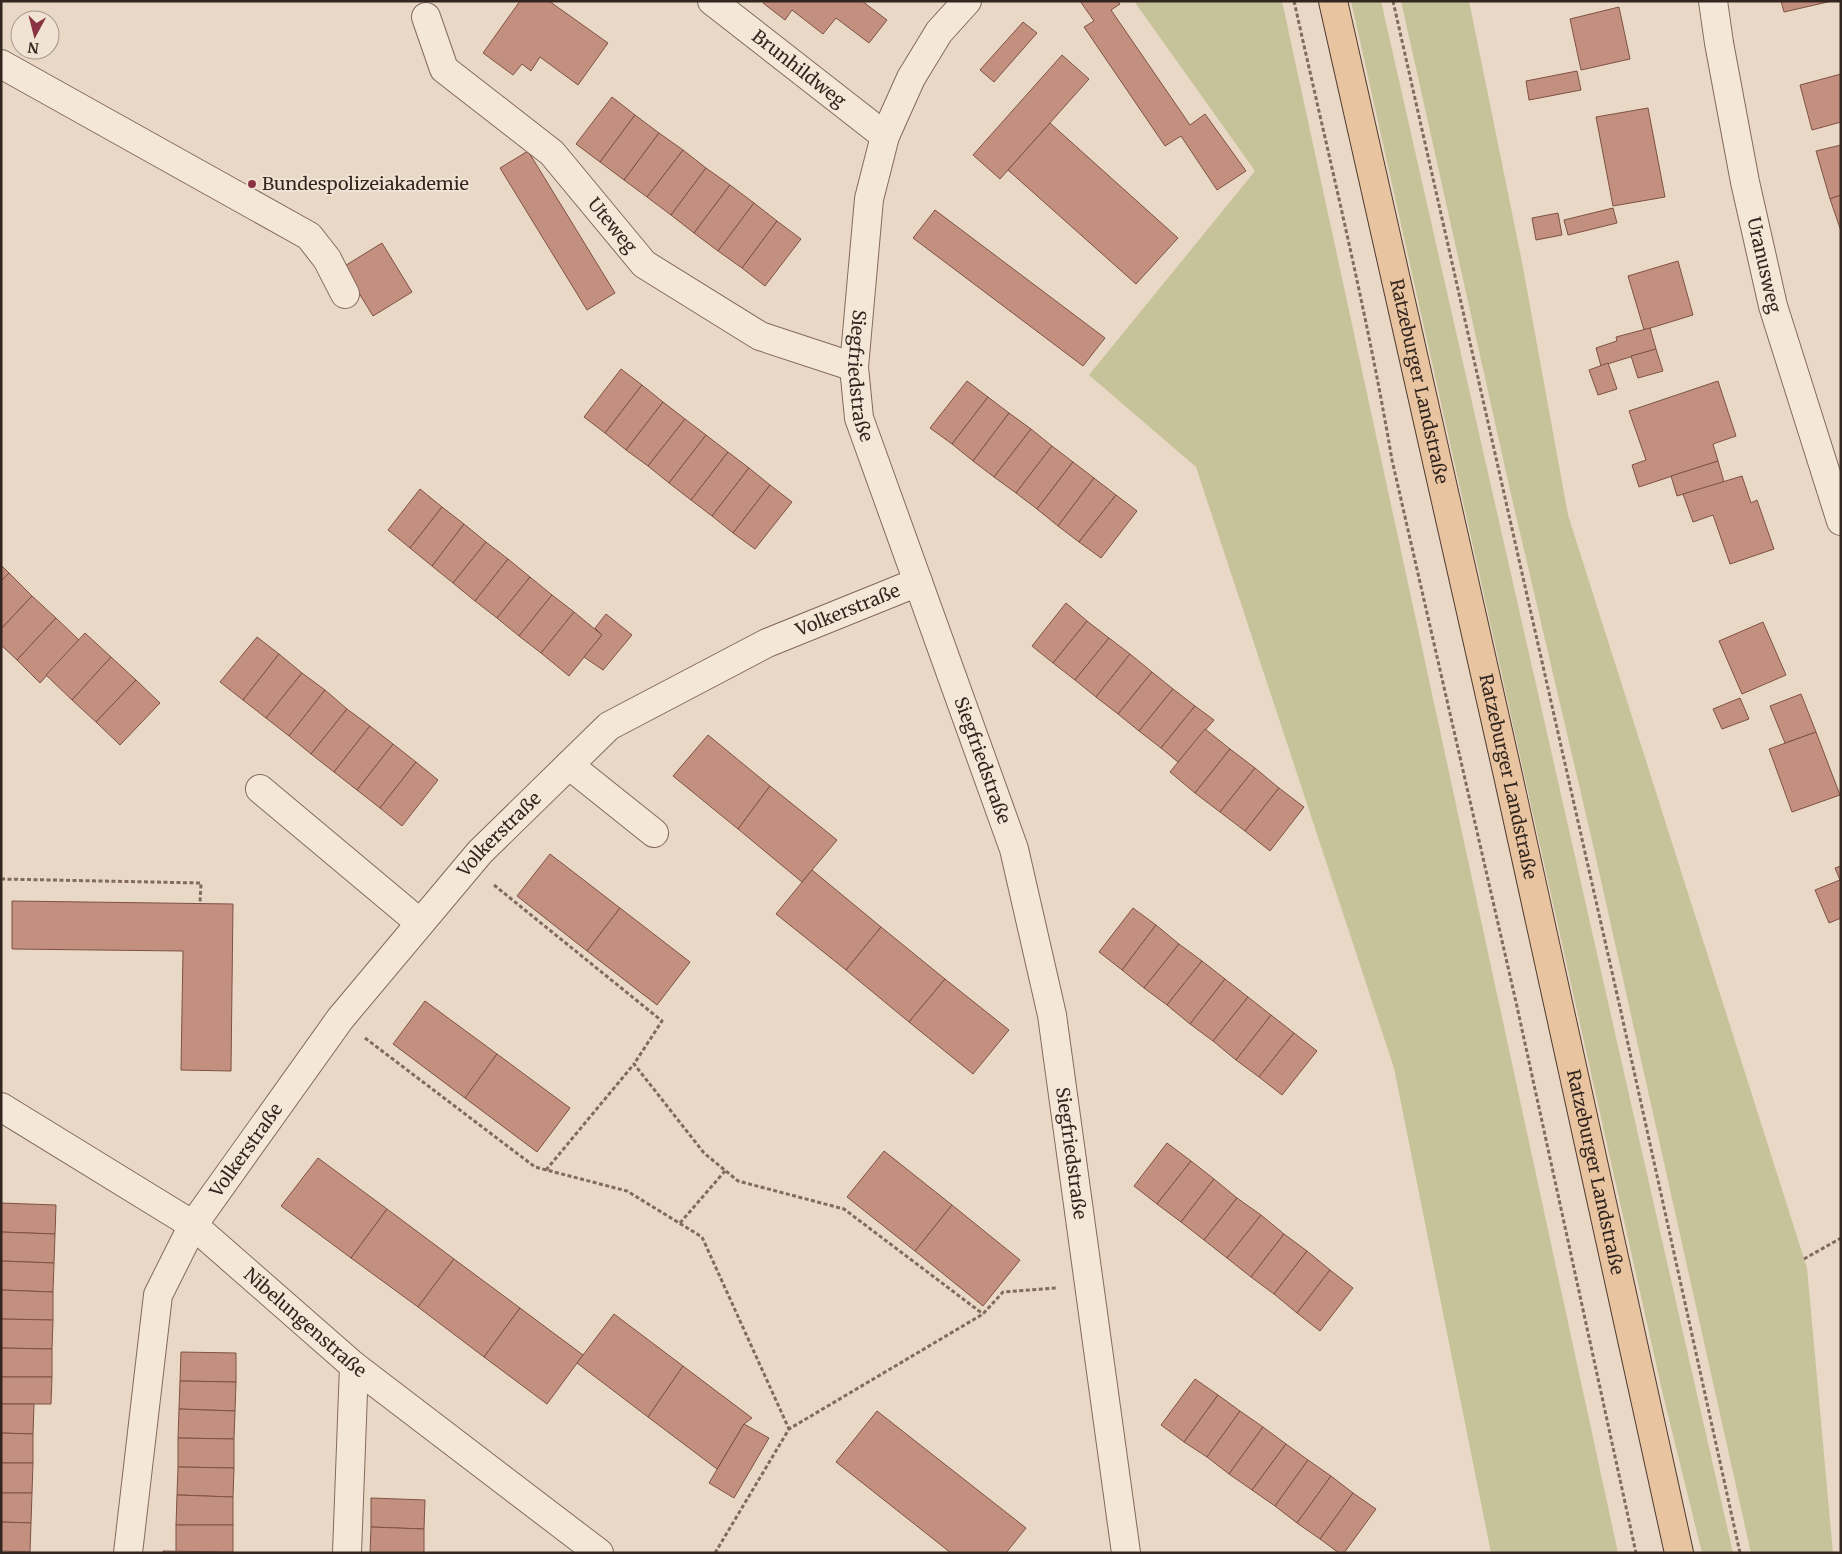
<svg xmlns="http://www.w3.org/2000/svg" width="1842" height="1554" viewBox="0 0 1842 1554" font-family="Merriweather,serif">
  <style>
    .green { fill: #c6c39a }
    .building { fill: #c38f7e; stroke: #7e5245 }
    .lines { fill: none; stroke-linecap: round; stroke-linejoin: round }
    .minor-casing { stroke: #826a5d; stroke-width: 30 }
    .major-casing { stroke: #503a31; stroke-width: 30 }
    .path { stroke: #826a5d; stroke-width: 3; stroke-dasharray: 4 2.5; stroke-linecap: butt }
    .minor { stroke: #f5e7d7; stroke-width: 28 }
    .major { stroke: #e8c5a0; stroke-width: 28 }
    .poi-dot { fill: #8a3343; stroke: #f1e3d3; stroke-width: 2 }
    .labels { text-anchor: middle; stroke-width: 4; stroke-linejoin: round; paint-order: stroke }
    .street-label { font-size: 18px; fill: #33251f; stroke: #f1e3d3 }
    .poi-label { font-size: 18px; fill: #33251f; stroke: #f1e3d3; text-anchor: start }
  </style>
  <rect width="100%" height="100%" fill="#e9d8c5"/>
  <g class="green">
    <path d="M1134,1H1282L1618,1553H1491L1394,1068L1196,467L1089,375L1255,171Z"/>
    <path d="M1351,1H1381L1733,1553H1702L1663,1395Z"/>
    <path d="M1401,1H1469L1522,262L1568,515L1807,1268L1833,1553H1751L1594,849L1510,490Z"/>
  </g>
  <g class="building">
    <path d="M520,1H549L608,43L578,85L540,57L531,71L522,64L513,75L483,53Z"/>
    <path d="M764,1H862L887,20L869,43L836,18L823,34L792,10L785,20L763,3Z"/>
    <path d="M1080,1H1118L1120,4L1111,10L1190,125L1205,114L1246,171L1217,190L1181,136L1165,146L1084,27L1094,21Z"/>
    <path d="M1781,1H1832L1784,12Z"/>
    <path d="M1619,7L1630,59L1581,70L1570,19Z"/>
    <path d="M1023,22L1037,33L994,82L980,70Z"/>
    <path d="M1062,55L1089,79L1000,179L973,155Z"/>
    <path d="M1577,71L1581,90L1529,100L1526,81Z"/>
    <path d="M1841,74V122L1812,130L1800,85Z"/>
    <path d="M612,97L635,115L600,162L576,144Z"/>
    <path d="M1648,108L1665,197L1613,206L1596,117Z"/>
    <path d="M635,115L659,133L624,180L600,162Z"/>
    <path d="M1050,123L1178,238L1136,284L1008,170Z"/>
    <path d="M659,133L683,150L647,197L624,180Z"/>
    <path d="M1841,145V195L1830,199L1816,151Z"/>
    <path d="M683,150L706,168L671,215L647,197Z"/>
    <path d="M528,151L615,293L587,310L500,168Z"/>
    <path d="M706,168L730,185L694,233L671,215Z"/>
    <path d="M730,185L754,203L718,251L694,233Z"/>
    <path d="M1841,195V231L1830,199Z"/>
    <path d="M754,203L777,221L742,268L718,251Z"/>
    <path d="M1613,208L1617,223L1568,235L1564,220Z"/>
    <path d="M935,210L1105,338L1083,366L913,238Z"/>
    <path d="M1558,213L1562,235L1536,240L1532,218Z"/>
    <path d="M777,221L801,239L765,286L742,268Z"/>
    <path d="M382,243L412,292L373,316L343,267Z"/>
    <path d="M1678,261L1693,315L1644,330L1628,276Z"/>
    <path d="M1650,328L1656,349L1601,366L1596,348L1617,341L1616,337Z"/>
    <path d="M1656,349L1663,371L1638,378L1631,356Z"/>
    <path d="M1608,363L1617,389L1598,395L1589,370Z"/>
    <path d="M621,369L642,385L605,433L584,417Z"/>
    <path d="M967,381L988,397L952,444L930,428Z"/>
    <path d="M1718,381L1736,436L1713,444L1718,461L1639,487L1632,465L1646,460L1629,411Z"/>
    <path d="M642,385L663,402L626,450L605,433Z"/>
    <path d="M988,397L1009,413L973,461L952,444Z"/>
    <path d="M663,402L685,419L648,466L626,450Z"/>
    <path d="M1009,413L1031,429L994,477L973,461Z"/>
    <path d="M685,419L706,435L669,483L648,466Z"/>
    <path d="M1031,429L1052,446L1016,493L994,477Z"/>
    <path d="M706,435L728,452L691,500L669,483Z"/>
    <path d="M1052,446L1073,462L1037,509L1016,493Z"/>
    <path d="M728,452L749,468L712,516L691,500Z"/>
    <path d="M1718,461L1724,482L1677,496L1671,476Z"/>
    <path d="M1073,462L1094,478L1058,526L1037,509Z"/>
    <path d="M749,468L770,485L733,533L712,516Z"/>
    <path d="M1742,476L1751,503L1757,500L1774,549L1730,564L1713,515L1693,522L1683,494Z"/>
    <path d="M1094,478L1116,495L1079,542L1058,526Z"/>
    <path d="M770,485L792,502L755,549L733,533Z"/>
    <path d="M420,489L442,507L410,548L388,530Z"/>
    <path d="M1116,495L1137,511L1101,558L1079,542Z"/>
    <path d="M442,507L464,524L432,566L410,548Z"/>
    <path d="M464,524L486,542L453,583L432,566Z"/>
    <path d="M486,542L508,559L475,601L453,583Z"/>
    <path d="M508,559L530,577L497,618L475,601Z"/>
    <path d="M1,565L9,573L1,581Z"/>
    <path d="M9,573L32,596L1,629V581Z"/>
    <path d="M530,577L552,595L519,636L497,618Z"/>
    <path d="M552,595L574,612L541,653L519,636Z"/>
    <path d="M32,596L56,618L17,660L1,645V629Z"/>
    <path d="M1066,603L1087,621L1053,663L1032,646Z"/>
    <path d="M574,612L602,635L569,676L541,653Z"/>
    <path d="M606,614L632,635L603,670L584,657L602,635L595,628Z"/>
    <path d="M56,618L79,640L40,683L17,660Z"/>
    <path d="M1087,621L1109,638L1075,680L1053,663Z"/>
    <path d="M1763,622L1786,675L1742,694L1719,641Z"/>
    <path d="M85,633L111,657L72,700L46,675Z"/>
    <path d="M257,637L279,654L243,700L220,682Z"/>
    <path d="M1109,638L1130,654L1096,697L1075,680Z"/>
    <path d="M279,654L302,673L266,718L243,700Z"/>
    <path d="M1130,654L1152,672L1118,714L1096,697Z"/>
    <path d="M111,657L136,680L96,722L72,700Z"/>
    <path d="M1152,672L1173,689L1139,731L1118,714Z"/>
    <path d="M302,673L325,690L289,736L266,718Z"/>
    <path d="M136,680L160,703L120,745L96,722Z"/>
    <path d="M1173,689L1195,706L1161,748L1139,731Z"/>
    <path d="M325,690L347,709L311,754L289,736Z"/>
    <path d="M1801,694L1816,732L1785,743L1770,706Z"/>
    <path d="M1740,698L1749,719L1722,729L1713,709Z"/>
    <path d="M1195,706L1214,720L1178,762L1161,748Z"/>
    <path d="M347,709L370,726L334,772L311,754Z"/>
    <path d="M370,726L393,744L357,790L334,772Z"/>
    <path d="M1205,729L1230,749L1195,793L1170,772Z"/>
    <path d="M1816,732L1840,795L1792,812L1769,749Z"/>
    <path d="M708,735L770,786L738,829L673,776Z"/>
    <path d="M393,744L416,762L380,808L357,790Z"/>
    <path d="M1230,749L1255,768L1220,812L1195,793Z"/>
    <path d="M416,762L438,780L402,826L380,808Z"/>
    <path d="M1255,768L1279,788L1245,831L1220,812Z"/>
    <path d="M770,786L837,840L802,882L738,829Z"/>
    <path d="M1279,788L1304,807L1270,851L1245,831Z"/>
    <path d="M550,854L620,908L587,951L517,896Z"/>
    <path d="M1841,866V918L1829,923L1815,890L1840,880L1835,868Z"/>
    <path d="M812,870L881,927L846,970L776,914Z"/>
    <path d="M12,901L233,904L231,1071L181,1070L183,951L12,949Z"/>
    <path d="M620,908L690,962L657,1005L587,951Z"/>
    <path d="M1133,908L1156,925L1122,970L1099,952Z"/>
    <path d="M1156,925L1179,944L1144,988L1122,970Z"/>
    <path d="M881,927L945,979L909,1022L846,970Z"/>
    <path d="M1179,944L1202,961L1167,1005L1144,988Z"/>
    <path d="M1202,961L1225,979L1190,1024L1167,1005Z"/>
    <path d="M945,979L1009,1030L973,1074L909,1022Z"/>
    <path d="M1225,979L1248,997L1213,1041L1190,1024Z"/>
    <path d="M1248,997L1271,1015L1236,1060L1213,1041Z"/>
    <path d="M425,1001L497,1054L465,1098L393,1044Z"/>
    <path d="M1271,1015L1294,1033L1259,1077L1236,1060Z"/>
    <path d="M1294,1033L1317,1051L1282,1095L1259,1077Z"/>
    <path d="M497,1054L570,1108L537,1152L465,1098Z"/>
    <path d="M1167,1143L1191,1161L1157,1204L1134,1186Z"/>
    <path d="M884,1151L952,1205L915,1251L847,1197Z"/>
    <path d="M318,1158L387,1209L351,1258L281,1206Z"/>
    <path d="M1191,1161L1214,1179L1181,1222L1157,1204Z"/>
    <path d="M1214,1179L1237,1198L1204,1240L1181,1222Z"/>
    <path d="M1237,1198L1261,1215L1227,1258L1204,1240Z"/>
    <path d="M1,1203L56,1205L55,1234L1,1232Z"/>
    <path d="M952,1205L1020,1260L983,1306L915,1251Z"/>
    <path d="M387,1209L454,1259L418,1307L351,1258Z"/>
    <path d="M1261,1215L1284,1234L1251,1277L1227,1258Z"/>
    <path d="M1,1232L55,1234L54,1263L1,1261Z"/>
    <path d="M1284,1234L1307,1251L1274,1294L1251,1277Z"/>
    <path d="M1307,1251L1330,1270L1297,1313L1274,1294Z"/>
    <path d="M454,1259L520,1308L484,1357L418,1307Z"/>
    <path d="M1,1261L54,1263L53,1292L1,1290Z"/>
    <path d="M1330,1270L1353,1288L1320,1331L1297,1313Z"/>
    <path d="M1,1290L53,1292V1320L1,1319Z"/>
    <path d="M520,1308L583,1355L547,1404L484,1357Z"/>
    <path d="M614,1314L683,1366L648,1417L577,1363Z"/>
    <path d="M1,1319L53,1320L52,1349L1,1348Z"/>
    <path d="M1,1348L52,1349V1377H1Z"/>
    <path d="M181,1352L236,1353V1382L180,1381Z"/>
    <path d="M683,1366L752,1418L744,1424L717,1469L648,1417Z"/>
    <path d="M1,1377H52L51,1404H1Z"/>
    <path d="M1195,1379L1218,1395L1184,1442L1161,1425Z"/>
    <path d="M180,1381L236,1382L235,1411L179,1409Z"/>
    <path d="M1218,1395L1240,1411L1207,1457L1184,1442Z"/>
    <path d="M1,1404H34L33,1434L1,1433Z"/>
    <path d="M179,1409L235,1411L234,1439L178,1438Z"/>
    <path d="M877,1411L1026,1528L1006,1553H951L836,1462Z"/>
    <path d="M1240,1411L1263,1427L1229,1474L1207,1457Z"/>
    <path d="M744,1424L769,1438L734,1498L709,1483Z"/>
    <path d="M1263,1427L1286,1444L1252,1490L1229,1474Z"/>
    <path d="M1,1433L33,1434V1463H1Z"/>
    <path d="M178,1438L234,1439V1468L178,1467Z"/>
    <path d="M1286,1444L1308,1460L1275,1506L1252,1490Z"/>
    <path d="M1308,1460L1331,1476L1297,1523L1275,1506Z"/>
    <path d="M1,1463H33L32,1493H1Z"/>
    <path d="M178,1467L234,1468L233,1497L177,1495Z"/>
    <path d="M1331,1476L1353,1493L1320,1539L1297,1523Z"/>
    <path d="M1,1493H32L31,1523L1,1522Z"/>
    <path d="M1353,1493L1376,1509L1344,1553H1339L1320,1539Z"/>
    <path d="M177,1495L233,1497V1525H176Z"/>
    <path d="M371,1498L425,1500L424,1529L371,1527Z"/>
    <path d="M1,1522L31,1523L30,1552L1,1551Z"/>
    <rect x="176" y="1525" width="57" height="27"/>
    <path d="M371,1527L424,1529V1553H370Z"/>
    <path d="M163,1551L220,1552V1553H163Z"/>
  </g>
  <g class="lines">
    <g class="minor-casing">
      <g id="minor">
        <path id="s1" d="M712,1L885,136"/>
        <path id="s2" d="M967,1L939,32L911,78L885,136L869,199L854,367L859,418L1014,849L1052,1015L1126,1553"/>
        <path id="s3" d="M1713,1L1719,43L1745,182L1773,306L1841,521"/>
        <path id="s4" d="M426,17L444,69L552,153L644,264L760,336L854,367"/>
        <path d="M1,64L309,236L327,259L345,294"/>
        <path d="M569,765L654,833"/>
        <path d="M260,789L420,923"/>
        <path id="s5" d="M1,1107L193,1225L354,1366L599,1553"/>
        <path id="s6" d="M128,1553L158,1295L193,1225L340,1019L480,852L609,726L767,643L918,582"/>
        <path d="M347,1553L354,1366"/>
      </g>
    </g>
    <g class="major-casing">
      <g id="major">
        <path id="s7" d="M1333,1L1507,771L1679,1553"/>
      </g>
    </g>
    <g class="path">
      <path d="M1294,1C1328,154 1366,306 1392,460L1516,1002L1636,1553"/>
      <path d="M1393,1L1621,1012L1740,1553"/>
      <path d="M1,879L201,883L200,903"/>
      <path d="M494,885L662,1021L634,1064"/>
      <path d="M365,1038L535,1167L627,1191L702,1237L789,1429"/>
      <path d="M546,1170L634,1064L704,1153L738,1181L844,1209L983,1314"/>
      <path d="M680,1223L725,1171"/>
      <path d="M1804,1259L1841,1238"/>
      <path d="M715,1553L789,1429L983,1314L1003,1292L1056,1288"/>
    </g>
    <use href="#minor" class="minor"/>
    <use href="#major" class="major"/>
  </g>
  <circle class="poi-dot" cx="252" cy="184" r="5"/>
  <g class="labels">
    <g class="street-label">
      <text dy="6" stroke="none"><textPath href="#s1" startOffset="110">Brunhildweg</textPath></text>
      <text dy="6" stroke="none"><textPath href="#s4" startOffset="286">Uteweg</textPath></text>
      <text dy="6" stroke="none"><textPath href="#s3" startOffset="269">Uranusweg</textPath></text>
      <text dy="6" stroke="none"><textPath href="#s2" startOffset="402">Siegfriedstraße</textPath></text>
      <text dy="6" stroke="none"><textPath href="#s7" startOffset="390">Ratzeburger Landstraße</textPath></text>
      <text dy="6" stroke="none"><textPath href="#s6" startOffset="1255">Volkerstraße</textPath></text>
      <text dy="6" stroke="none"><textPath href="#s2" startOffset="808">Siegfriedstraße</textPath></text>
      <text dy="6" stroke="none"><textPath href="#s7" startOffset="795">Ratzeburger Landstraße</textPath></text>
      <text dy="6" stroke="none"><textPath href="#s6" startOffset="835">Volkerstraße</textPath></text>
      <text dy="6" stroke="none"><textPath href="#s6" startOffset="430">Volkerstraße</textPath></text>
      <text dy="6" stroke="none"><textPath href="#s2" startOffset="1212">Siegfriedstraße</textPath></text>
      <text dy="6" stroke="none"><textPath href="#s7" startOffset="1200">Ratzeburger Landstraße</textPath></text>
      <text dy="6" stroke="none"><textPath href="#s5" startOffset="374">Nibelungenstraße</textPath></text>
    </g>
    <g class="poi-label">
      <text x="262" y="190">Bundespolizeiakademie</text>
    </g>
  </g>
  <rect width="1842" height="1554" fill="none" stroke="#33251f" stroke-width="5"/>
  <g transform="translate(35 35) rotate(187)"><circle r="24" fill="#f1e3d3" stroke="#a5978b"/>
  <path d="M0-4L9 19L0 12L-9 19Z" fill="#8a3343"/>
  <text y="-8" font-size="14" font-weight="bold" text-anchor="middle" fill="#33251f">N</text>
  </g>
</svg>
